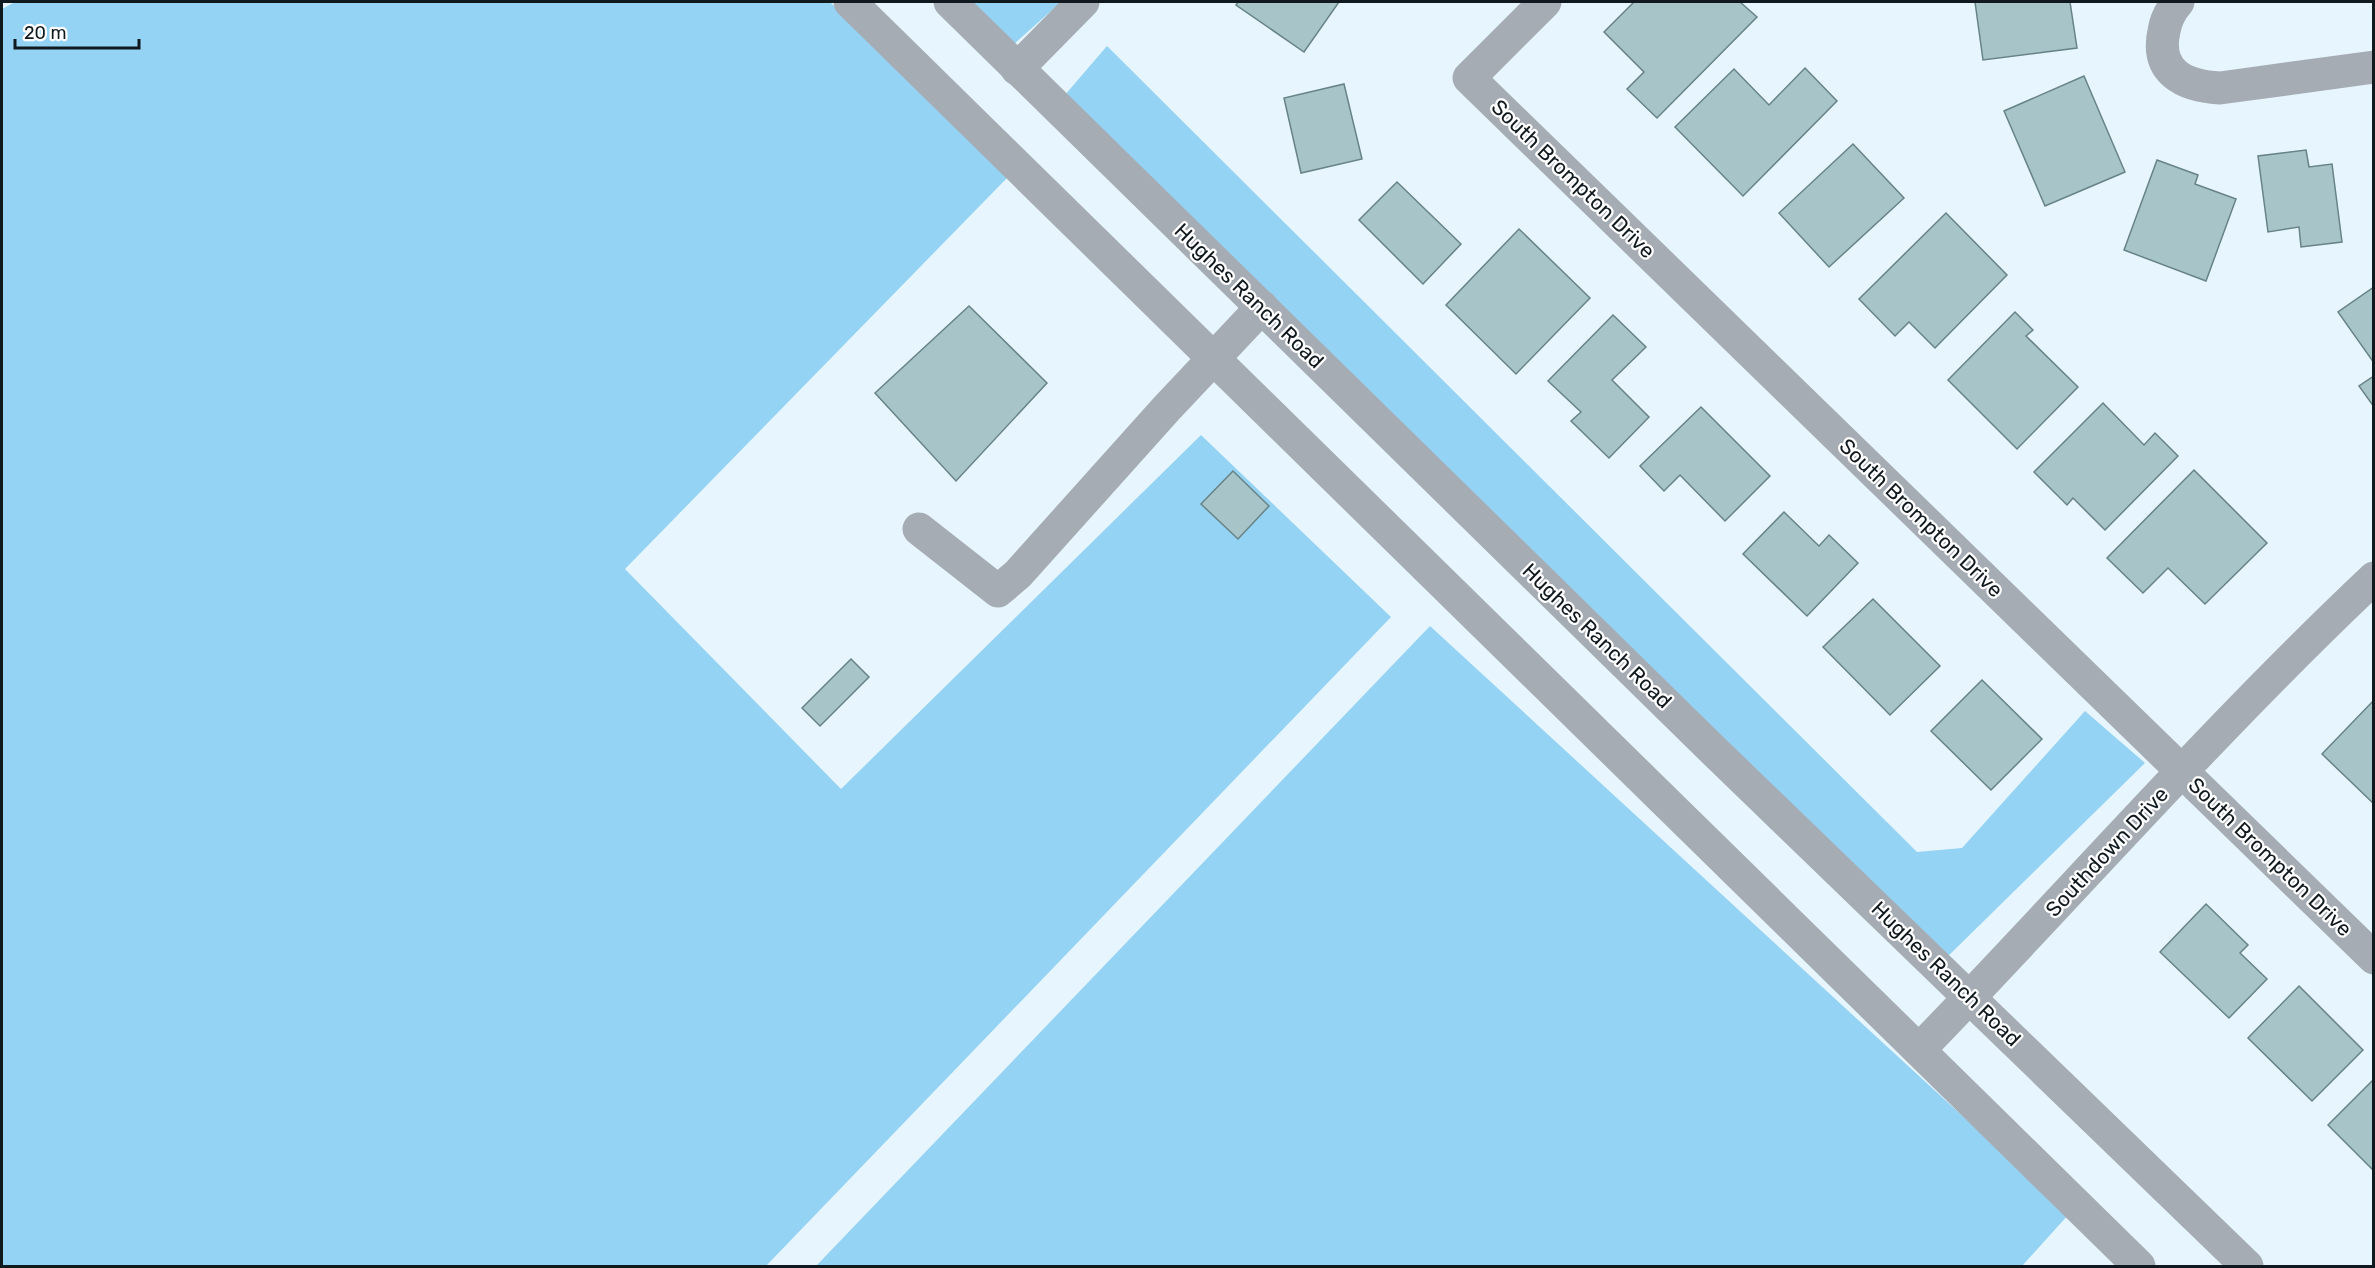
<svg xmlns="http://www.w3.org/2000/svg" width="2375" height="1268" viewBox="0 0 2375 1268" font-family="Rubik,sans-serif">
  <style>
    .green { fill: #95d3f4 }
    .building { fill: #a7c5c8; stroke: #678386; stroke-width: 1.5 }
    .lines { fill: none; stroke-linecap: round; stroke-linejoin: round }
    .minor { stroke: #a6acb4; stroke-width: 33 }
    .labels { text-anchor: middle; stroke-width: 4.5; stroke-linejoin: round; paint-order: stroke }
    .street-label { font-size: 21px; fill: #10191e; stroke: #fff }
  </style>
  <rect width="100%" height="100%" fill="#e7f6fe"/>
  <g class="green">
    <path d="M15,2H830L1007,178L625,569L841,789L1201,435L1391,617L766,1266H2V9Z"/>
    <path d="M966,2H1061L1013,45Z"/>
    <path d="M1107,46L1917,852L1962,848L2085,711L2145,763L1939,965L1064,96Z"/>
    <path d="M1430,626L2069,1214L2022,1266H816Z"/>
  </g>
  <g class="building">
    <path d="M1238,2H1339L1304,52L1236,5Z"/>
    <path d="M1634,2H1740L1757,17L1657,118L1627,89L1644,72L1604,32Z"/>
    <path d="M1975,2H2070L2077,48L1983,60Z"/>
    <path d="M1805,68L1837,101L1743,196L1675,127L1734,69L1769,105Z"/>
    <path d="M2084,76L2125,172L2045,206L2004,111Z"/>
    <path d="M1344,84L1362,159L1301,173L1284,98Z"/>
    <path d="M1853,144L1904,198L1829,267L1779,213Z"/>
    <path d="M2306,150L2309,167L2332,164L2342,242L2301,247L2299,227L2268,232L2258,156Z"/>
    <path d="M2157,160L2198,175L2195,184L2236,199L2206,281L2124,250Z"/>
    <path d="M1397,182L1461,244L1423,284L1359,220Z"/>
    <path d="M1946,213L2007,275L1935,348L1909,322L1895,336L1859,299Z"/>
    <path d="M1519,229L1590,298L1516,374L1446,305Z"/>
    <path d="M2374,287V363L2338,312Z"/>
    <path d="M969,306L1047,383L956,481L875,393Z"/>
    <path d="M2015,312L2033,330L2026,336L2078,387L2017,449L1948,380Z"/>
    <path d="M1613,315L1646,347L1612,380L1649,417L1609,458L1571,421L1581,412L1548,381Z"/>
    <path d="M2374,376V407L2359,386Z"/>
    <path d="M2103,403L2144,445L2155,433L2178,456L2105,530L2073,498L2067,505L2034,472Z"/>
    <path d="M1701,407L1770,476L1725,521L1680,475L1664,491L1640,466Z"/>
    <path d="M2194,470L2267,543L2205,604L2168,568L2143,593L2107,558Z"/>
    <path d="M1233,471L1269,506L1238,539L1201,504Z"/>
    <path d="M1784,512L1819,546L1829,535L1858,563L1807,616L1743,554Z"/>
    <path d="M1873,599L1940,666L1890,715L1823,647Z"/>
    <path d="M851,659L869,677L820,726L802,708Z"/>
    <path d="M1982,680L2042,739L1991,790L1931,731Z"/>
    <path d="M2374,700V804L2322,754Z"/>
    <path d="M2206,904L2248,945L2240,953L2267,979L2229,1018L2160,952Z"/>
    <path d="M2299,986L2363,1050L2312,1101L2248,1038Z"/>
    <path d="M2374,1079V1171L2328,1125Z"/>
  </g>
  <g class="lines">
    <g class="minor">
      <path d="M850,2L2139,1266"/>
      <path d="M950,2L1711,748L2247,1266"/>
      <path d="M1545,2L1469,78L2374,958"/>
      <path d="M2178,2C2170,11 2166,19 2164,31C2155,72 2184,86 2220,88L2374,67"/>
      <path d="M1017,69L1083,2"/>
      <path d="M919,529L998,591L1018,574L1166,409L1262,307"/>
      <path d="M1919,1050C2071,893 2215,728 2374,578"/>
    </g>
  </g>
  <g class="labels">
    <g class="street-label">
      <text transform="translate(1573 179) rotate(44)" y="7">South Brompton Drive</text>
      <text transform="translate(1249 296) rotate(44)" y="7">Hughes Ranch Road</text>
      <text transform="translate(1921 518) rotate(44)" y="7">South Brompton Drive</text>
      <text transform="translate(1597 636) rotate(44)" y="7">Hughes Ranch Road</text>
      <text transform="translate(2107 852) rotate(-47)" y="7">Southdown Drive</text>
      <text transform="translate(2270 857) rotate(44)" y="7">South Brompton Drive</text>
      <text transform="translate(1946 974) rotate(44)" y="7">Hughes Ranch Road</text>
    </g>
  </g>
  <rect width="2375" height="1268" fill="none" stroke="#10191e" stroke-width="6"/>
  <path d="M15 39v9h124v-9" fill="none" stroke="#10191e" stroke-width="3"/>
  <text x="24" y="39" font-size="18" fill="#10191e" stroke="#ffffff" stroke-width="4.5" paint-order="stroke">20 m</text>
</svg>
